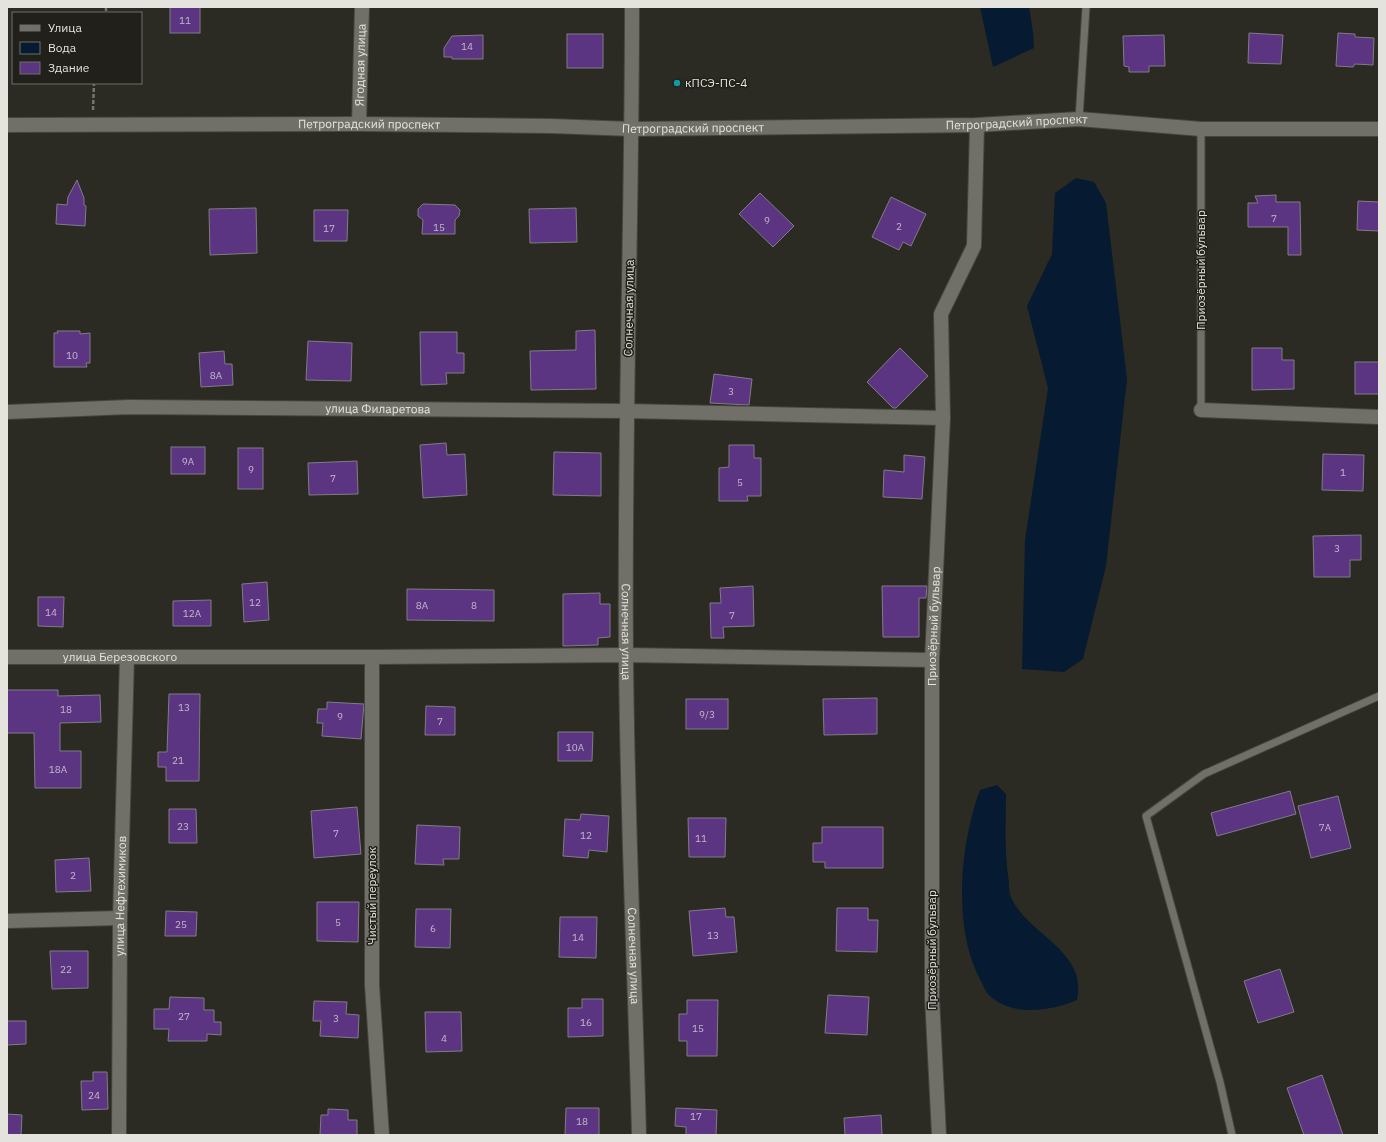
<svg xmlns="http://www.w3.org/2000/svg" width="1386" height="1142" viewBox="0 0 1386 1142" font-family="'IBM Plex Sans',sans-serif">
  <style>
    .water { fill: #061b31 }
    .building { fill: #5c3582; stroke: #807c84 }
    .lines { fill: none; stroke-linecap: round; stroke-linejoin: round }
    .service-casing { stroke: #46453e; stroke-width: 9 }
    .minor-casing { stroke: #46453e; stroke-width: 16 }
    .path { stroke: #76756f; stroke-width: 2.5; stroke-dasharray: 4 2; stroke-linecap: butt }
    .service { stroke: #717068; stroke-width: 7 }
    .minor { stroke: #717068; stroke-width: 14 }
    .culture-dot { fill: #0f9aa8; stroke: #21201a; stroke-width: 1.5 }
    .labels { text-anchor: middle; stroke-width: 3; stroke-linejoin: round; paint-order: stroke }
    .number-label { font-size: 10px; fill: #c2b8c7 }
    .street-label { font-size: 12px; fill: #e4e3de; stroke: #21201a }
    .poi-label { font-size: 12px; fill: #e4e3de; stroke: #21201a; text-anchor: start }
  </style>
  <rect width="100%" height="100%" fill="#2b2a23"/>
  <g class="water">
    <path d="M980,7H1029L1033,32L1034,48L993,67Z"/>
    <path d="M1076,178L1094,182L1106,203L1127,379L1106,566L1083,659L1064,672L1022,669L1025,540L1048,388L1027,306L1052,254L1055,193Z"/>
    <path d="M997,785L1006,794C1006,823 1004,853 1009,882C1009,887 1009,893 1011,897C1027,935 1088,950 1077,1000C1051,1011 1013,1017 990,996C986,993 983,985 981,981C952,930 960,843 980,790Z"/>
  </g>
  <g class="building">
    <rect x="170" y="7" width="30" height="26"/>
    <path d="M1249,33L1283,35L1281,64L1248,63Z"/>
    <path d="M1338,33L1355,34V37L1374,38L1373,65L1355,64L1353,67L1336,66Z"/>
    <rect x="567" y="34" width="36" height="34"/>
    <path d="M483,35V59H452V57H444V48L452,36Z"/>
    <path d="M1164,35L1165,66H1149V72H1129V67L1124,66L1123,36Z"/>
    <path d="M77,180L84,198V205L86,206L85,226L56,224L57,204L67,205L68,197Z"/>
    <path d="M760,193L794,226L773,247L739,214Z"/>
    <path d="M1276,195V202H1300L1301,255H1288V227H1248V203H1258L1255,196Z"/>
    <path d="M891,197L926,214L911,246L903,242L899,250L872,237Z"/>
    <path d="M1358,201L1379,202V231L1357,230Z"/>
    <path d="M423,204L455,205L460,210L459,216L455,220V234H422L423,220L418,216V209Z"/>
    <path d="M256,208L257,253L210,255L209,209Z"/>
    <path d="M576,208L577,242L530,243L529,209Z"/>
    <path d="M314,210H348L347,241H314Z"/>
    <path d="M595,330L596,389L531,390L530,351L576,350V331Z"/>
    <path d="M57,331H80V334L90,333V363H86L87,367H54V333H58Z"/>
    <path d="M420,332H457V353H464V373H446L447,384L421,385Z"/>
    <path d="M308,341L352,343L351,381L306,380Z"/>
    <path d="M900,348L928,376L896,408H893L867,382Z"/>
    <path d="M1252,348H1282V360H1294V389L1252,390Z"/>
    <path d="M224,351L225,364H232L233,385L201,387L199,353Z"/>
    <rect x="1355" y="362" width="24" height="32"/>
    <path d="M714,374L752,379L749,405L710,403Z"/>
    <path d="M446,443L447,455L465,454L467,495L423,498L420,445Z"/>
    <path d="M729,445H754V458H761V496H747L748,501H719V468L729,467Z"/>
    <rect x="171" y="447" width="34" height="27"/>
    <rect x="238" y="448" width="25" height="41"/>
    <path d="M554,452L601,453V496L553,495Z"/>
    <path d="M1323,454L1364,455L1363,491L1322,490Z"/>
    <path d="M904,455L925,457L922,499L883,497L884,470L904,472Z"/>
    <path d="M357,461L358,494L309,495L308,463Z"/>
    <path d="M1361,535V560H1350V577H1314L1313,536Z"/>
    <path d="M267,582L269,620L244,622L242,584Z"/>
    <path d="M753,586L754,626L723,627L724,638H711L710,603H721L720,588Z"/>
    <path d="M882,586H927L926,598H919V637H883Z"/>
    <path d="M407,589L494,590V621L407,620Z"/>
    <path d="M600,593V604H610V637L598,638V645L563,646V594Z"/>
    <path d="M38,597H64L63,627L38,626Z"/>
    <path d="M211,600V626H173V601Z"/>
    <path d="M7,690H58V696L100,695L101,722L60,723V751H81V788H35L34,733H7Z"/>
    <path d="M169,694H200L199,781H166V767H158V752H167Z"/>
    <path d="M877,698V734L824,735L823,699Z"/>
    <rect x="686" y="699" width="42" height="30"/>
    <path d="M327,702L364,704L361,739L322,736L323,723H317L318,709H327Z"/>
    <path d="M426,706L455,707V735H425Z"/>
    <path d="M558,732H593L592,761H558Z"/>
    <path d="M1290,791L1296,814L1217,836L1211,813Z"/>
    <path d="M1338,796L1351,848L1311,858L1298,806Z"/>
    <path d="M357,807L361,854L314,858L311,811Z"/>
    <path d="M169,809H196L197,843H169Z"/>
    <path d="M581,814L609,816L607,852L589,850L588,858L563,856L565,819L580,820Z"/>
    <path d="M688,818H726L725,857H689Z"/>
    <path d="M417,825L460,827L459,859H443L444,865L415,864Z"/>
    <path d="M822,827H883V868H825V862H813V843H822Z"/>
    <path d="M89,858L91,891L56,892L55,860Z"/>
    <path d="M317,902H359L358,942L317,941Z"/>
    <path d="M725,908L726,917H734L737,952L693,956L689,911Z"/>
    <path d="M837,908H868V920H878L877,952L836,951Z"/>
    <path d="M416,909H451L450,948L415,947Z"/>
    <path d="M166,911L197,912L196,936H165Z"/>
    <path d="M560,917H597L596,958L559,957Z"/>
    <path d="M50,951H88V988L52,989Z"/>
    <path d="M1280,969L1294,1012L1258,1023L1244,981Z"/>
    <path d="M828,995L869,997L867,1035L825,1033Z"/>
    <path d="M170,997L204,998V1010H214V1022H221V1035L207,1034V1041H168L169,1029H154V1009H169Z"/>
    <path d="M582,999H603V1036L568,1037V1008H582Z"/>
    <path d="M687,1000H718L717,1056H687V1041H679V1014H687Z"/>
    <path d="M314,1001L347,1002L346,1014L359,1015L358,1038L320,1036L321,1021H313Z"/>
    <path d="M425,1012H461L462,1051L426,1052Z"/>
    <path d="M7,1021H26V1044L7,1045Z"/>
    <path d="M93,1072H107L108,1109L82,1110L81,1081H93Z"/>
    <path d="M1322,1075L1343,1135H1304L1287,1088Z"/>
    <path d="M566,1108H599V1135H565Z"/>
    <path d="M676,1108L717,1110L716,1135H686V1127L675,1126Z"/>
    <path d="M328,1109L348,1110V1120H357V1135H320L321,1115H328Z"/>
    <path d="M7,1114L22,1115L21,1135H7Z"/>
    <path d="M881,1115L882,1135H845L844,1118Z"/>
  </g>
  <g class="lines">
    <g class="service-casing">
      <g id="service">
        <path d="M1079,119L1086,7"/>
        <path d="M1201,129V410"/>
        <path d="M1232,1135L1220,1082L1146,816L1204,774L1379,696"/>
      </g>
    </g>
    <g class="minor-casing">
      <g id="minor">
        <path id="s1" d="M632,7C632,222 624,438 626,653C627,814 635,975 639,1135"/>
        <path id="s2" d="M359,124L362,7"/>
        <path id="s3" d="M7,125L359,124L551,126L632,129L977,125L1079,119L1201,129H1379"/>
        <path d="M1201,410L1379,417"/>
        <path id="s4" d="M7,412L129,407L626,411L943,418"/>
        <path id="s5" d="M7,657H372L626,655L932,660"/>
        <path d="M372,657V985L382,1135"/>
        <path d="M7,921L120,918"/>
        <path id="s6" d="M119,1135L120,918L127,657"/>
        <path id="s7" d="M939,1135L932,997V660L943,418L941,314L974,246L977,125"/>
      </g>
    </g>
    <g class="path">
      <path d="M106,7V13"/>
      <path d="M93,110L94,83"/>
    </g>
    <use href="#service" class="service"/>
    <use href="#minor" class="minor"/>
  </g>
  <circle class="culture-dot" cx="677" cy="83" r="4"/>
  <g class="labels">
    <g class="number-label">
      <text x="185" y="24">11</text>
      <text x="467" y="50">14</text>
      <text x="1274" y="222">7</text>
      <text x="767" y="224">9</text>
      <text x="899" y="230">2</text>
      <text x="439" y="231">15</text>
      <text x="329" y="232">17</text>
      <text x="72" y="359">10</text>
      <text x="216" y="379">8А</text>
      <text x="731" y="395">3</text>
      <text x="188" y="465">9А</text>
      <text x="251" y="473">9</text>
      <text x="1343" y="476">1</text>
      <text x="333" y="482">7</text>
      <text x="740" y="486">5</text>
      <text x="1337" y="552">3</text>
      <text x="255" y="606">12</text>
      <text x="422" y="609">8А</text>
      <text x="474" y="609">8</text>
      <text x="51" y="616">14</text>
      <text x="192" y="617">12А</text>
      <text x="732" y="619">7</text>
      <text x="184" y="711">13</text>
      <text x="66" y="713">18</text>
      <text x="707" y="718">9/3</text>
      <text x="340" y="720">9</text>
      <text x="440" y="725">7</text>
      <text x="575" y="751">10А</text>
      <text x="178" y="764">21</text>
      <text x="58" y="773">18А</text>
      <text x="183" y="830">23</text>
      <text x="1325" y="831">7А</text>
      <text x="336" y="837">7</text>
      <text x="586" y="839">12</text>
      <text x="701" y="842">11</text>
      <text x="73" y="879">2</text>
      <text x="338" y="926">5</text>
      <text x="181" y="928">25</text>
      <text x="433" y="932">6</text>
      <text x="713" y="939">13</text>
      <text x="578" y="941">14</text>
      <text x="66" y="973">22</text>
      <text x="184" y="1020">27</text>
      <text x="336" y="1022">3</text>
      <text x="586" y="1026">16</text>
      <text x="698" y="1032">15</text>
      <text x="444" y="1042">4</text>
      <text x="94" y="1099">24</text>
      <text x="696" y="1120">17</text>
      <text x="582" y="1125">18</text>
    </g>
    <g class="street-label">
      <text dy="4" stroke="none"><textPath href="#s2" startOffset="59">Ягодная улица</textPath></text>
      <text dy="4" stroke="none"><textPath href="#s3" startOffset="1010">Петроградский проспект</textPath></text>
      <text dy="4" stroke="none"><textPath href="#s3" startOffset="362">Петроградский проспект</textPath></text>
      <text dy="4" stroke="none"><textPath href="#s3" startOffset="686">Петроградский проспект</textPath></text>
      <text transform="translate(1201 270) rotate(-90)" y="4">Приозёрный бульвар</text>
      <text transform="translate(629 308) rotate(-89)" y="4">Солнечная улица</text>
      <text dy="4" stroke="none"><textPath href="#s4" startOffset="371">улица Филаретова</textPath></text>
      <text dy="4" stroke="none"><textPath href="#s7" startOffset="509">Приозёрный бульвар</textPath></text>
      <text dy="4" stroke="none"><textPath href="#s1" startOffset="625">Солнечная улица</textPath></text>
      <text dy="4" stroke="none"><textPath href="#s5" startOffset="113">улица Березовского</textPath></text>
      <text dy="4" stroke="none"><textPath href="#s6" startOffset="239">улица Нефтехимиков</textPath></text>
      <text transform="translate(372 896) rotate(-90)" y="4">Чистый переулок</text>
      <text transform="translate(932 950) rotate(-90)" y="4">Приозёрный бульвар</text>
      <text dy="4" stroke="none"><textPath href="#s1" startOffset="949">Солнечная улица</textPath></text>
    </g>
    <g class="poi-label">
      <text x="685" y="87">кПСЭ-ПС-4</text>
    </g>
  </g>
  <rect width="1386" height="1142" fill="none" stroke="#e4e3de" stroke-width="16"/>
  <rect x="12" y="12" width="130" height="72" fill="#21201a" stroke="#6f6e68"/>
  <rect x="20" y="25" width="20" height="6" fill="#717068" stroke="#6f6e68"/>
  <text x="48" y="32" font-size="12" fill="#e4e3de">Улица</text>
  <rect x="20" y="42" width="20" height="12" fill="#061b31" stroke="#6f6e68"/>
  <text x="48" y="52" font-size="12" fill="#e4e3de">Вода</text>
  <rect x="20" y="62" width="20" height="12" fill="#5c3582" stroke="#6f6e68"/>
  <text x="48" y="72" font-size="12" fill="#e4e3de">Здание</text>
</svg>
